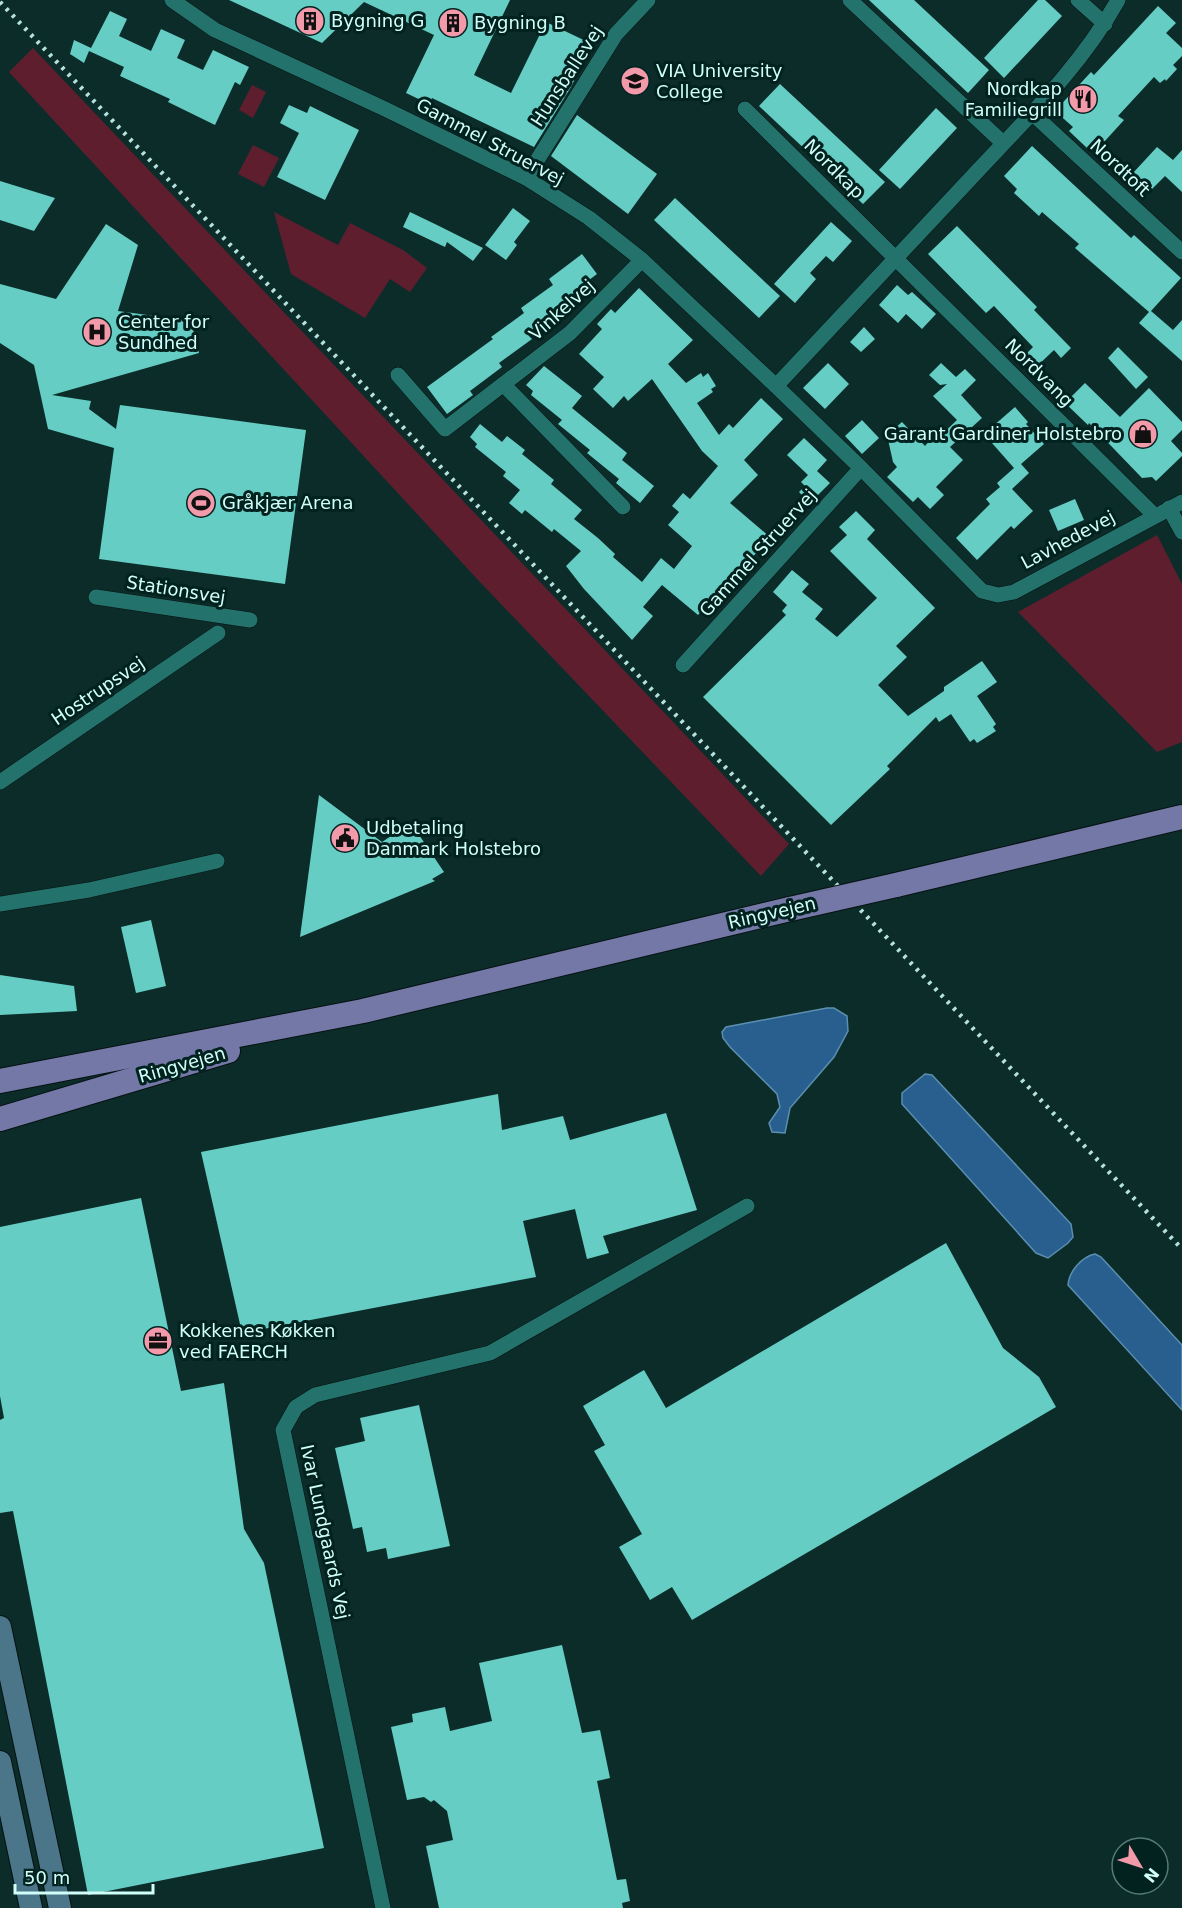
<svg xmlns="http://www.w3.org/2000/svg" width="1182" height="1908" viewBox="0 0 1182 1908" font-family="'DejaVu Sans',sans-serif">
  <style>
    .green { fill: #5e1e2e }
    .water { fill: #295f8f; stroke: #5b8faf; stroke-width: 1.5 }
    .building { fill: #66cdc4 }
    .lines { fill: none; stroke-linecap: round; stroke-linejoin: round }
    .street-casing { stroke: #061211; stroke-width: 16 }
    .secondary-casing { stroke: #061211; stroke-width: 24 }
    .primary-casing { stroke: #061211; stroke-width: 26 }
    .street { stroke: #23726c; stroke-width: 15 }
    .secondary { stroke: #4b7589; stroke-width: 22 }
    .primary { stroke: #7378a7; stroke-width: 24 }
    .rail { stroke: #b6e2dd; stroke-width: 4.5; stroke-dasharray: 3 6; stroke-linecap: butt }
    .primary-bridge-casing { stroke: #061211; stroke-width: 26; stroke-linecap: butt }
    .primary-bridge { stroke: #7378a7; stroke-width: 24 }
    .labels { text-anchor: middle; stroke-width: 6; stroke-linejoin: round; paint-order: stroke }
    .poi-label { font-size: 18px; fill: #d1fffa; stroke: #022220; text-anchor: start }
    .street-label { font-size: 18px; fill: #d1fffa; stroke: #022220 }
  </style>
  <rect width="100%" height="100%" fill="#0c2c2a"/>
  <g class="green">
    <path d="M33,48L789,844L761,876L479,581L9,72Z"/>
    <path d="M252,85L266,92L253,118L239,110Z"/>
    <path d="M253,145L279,158L264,187L238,174Z"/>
    <path d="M274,212L338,245L350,223L403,250L427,268L410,292L390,279L365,318L291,274Z"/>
    <path d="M1157,535L1182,584V742L1157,752L1018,612Z"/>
  </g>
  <g class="water">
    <path d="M827,1008H834L847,1016L848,1031L834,1057L790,1108L785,1133L772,1132L769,1123L780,1107L777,1094L730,1047L723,1038L722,1032L726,1027Z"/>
    <path d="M925,1074L932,1075L1071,1224L1073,1237L1068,1243L1048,1258L1036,1253L902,1104V1093Z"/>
    <path d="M1095,1254L1101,1257L1182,1345V1410L1068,1285C1069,1272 1081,1257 1095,1254Z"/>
  </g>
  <g class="building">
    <path d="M229,0H510L474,75L511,93L546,22L592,44L571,87L534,147L432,98L429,104L406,93L434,35L364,2L322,43Z"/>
    <path d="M869,0H914L989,70L968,93Z"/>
    <path d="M1038,0H1045L1062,16L1004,78L984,58Z"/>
    <path d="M1158,6L1176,23L1166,33L1182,48V56L1173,65L1177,69L1166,81L1165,79L1160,83L1154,77L1118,116L1124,120L1104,142L1098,136L1087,148L1069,131L1073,127L1055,111L1091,72L1094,75Z"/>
    <path d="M110,11L127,19L119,36L151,51L161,29L185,40L177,58L203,70L213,50L249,67L240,85L235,82L215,125L168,102L170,99L120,76L124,67L89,51L84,63L70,54L74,40L91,48Z"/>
    <path d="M780,84L885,182L863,204L759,106Z"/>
    <path d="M289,105L307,113L310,106L359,130L325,200L277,177L299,133L280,123Z"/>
    <path d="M936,108L957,128L900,189L879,170Z"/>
    <path d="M577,115L657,174L628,214L551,156Z"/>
    <path d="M1032,146L1131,238L1134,235L1181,278L1151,311L1173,330L1182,320V361L1139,323L1149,312L1075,248L1079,244L1042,212L1039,216L1014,193L1017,189L1004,176Z"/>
    <path d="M1157,147L1173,160L1182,150V192L1165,176L1151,190L1133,173Z"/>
    <path d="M0,181L55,198L34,231L0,220Z"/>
    <path d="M675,198L780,296L759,318L654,220Z"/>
    <path d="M513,208L530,221L514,242L517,245L506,260L485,245Z"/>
    <path d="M410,212L437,225L483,248L473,261L447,242L445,247L403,227Z"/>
    <path d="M831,222L852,241L833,262L826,256L810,273L816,279L795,303L774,284Z"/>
    <path d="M106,224L138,245L118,311L191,321L199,353L52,395L91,401L89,409L116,429L120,405L306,430L285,584L99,559L114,448L48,429L34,365L0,343V284L56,299Z"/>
    <path d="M957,226L1037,307L1034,310L1071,348L1061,358L1054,350L1033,370L1021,359L1033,347L994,306L986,313L928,254Z"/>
    <path d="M582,254L597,274L589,280L592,284L559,308L562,311L529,336L532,339L499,363L502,367L470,391L473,395L447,414L427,387L493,339L491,337L524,313L521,308L553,285L549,279Z"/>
    <path d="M897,285L908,295L912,292L936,314L922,329L906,314L898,323L879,305Z"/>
    <path d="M639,288L693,340L668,364L686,383L701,373L703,377L708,373L716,386L711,389L713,392L697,403L719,435L729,424L733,428L761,398L783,419L744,460L758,475L730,503L770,537L729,584L726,582L698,615L662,585L643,607L653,616L632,640L584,589L566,566L581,551L554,529L552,532L525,510L522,514L509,503L520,490L503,476L506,472L475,447L477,444L470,437L480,424L502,442L507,436L525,450L522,454L554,480L551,484L582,510L574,519L598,538L615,554L613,557L642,582L661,558L674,569L692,546L668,525L679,512L672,506L683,493L690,499L718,466L702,451L652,379L628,401L624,396L613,408L593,389L604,377L579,354L602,329L597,324L611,309L615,313Z"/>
    <path d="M864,327L875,339L861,352L850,342Z"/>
    <path d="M1118,347L1148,377L1136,389L1108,358Z"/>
    <path d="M828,363L849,384L825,409L803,388Z"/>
    <path d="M941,363L956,377L965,369L976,380L961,395L982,418L950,447L963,460L936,487L944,495L930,509L918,497L913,502L887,477L897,467L893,462L887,435L902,422L925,446L931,439L934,442L957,420L933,396L947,384L940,385L929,375Z"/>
    <path d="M544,366L582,396L572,408L627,453L622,460L654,486L640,503L616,483L619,479L587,453L590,450L558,424L562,420L531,395L533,391L526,385Z"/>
    <path d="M1085,383L1120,417L1149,388L1182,422V430L1171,441L1182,453V456L1156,481L1152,477L1142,478L1089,423L1088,425L1065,403Z"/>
    <path d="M1015,407L1028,422L1026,424L1044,444L1021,464L1029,473L1012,489L1033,511L1014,529L1011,526L977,560L956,538L990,504L986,499L1000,487L997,483L1014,468L984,434Z"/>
    <path d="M862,420L879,438L862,454L845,436Z"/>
    <path d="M804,438L827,460L817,471L830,483L810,503L799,492L805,486L801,482L808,475L787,455Z"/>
    <path d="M1075,499L1084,520L1058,531L1049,510Z"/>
    <path d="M856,511L875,530L867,539L935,608L896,646L907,657L878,685L908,716L944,691V687L982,661L997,682L977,696L996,724L993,727L996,731L977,743L974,739L970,742L951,714L939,722L936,717L887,766L890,769L831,825L703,697L786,615L782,611L787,605L773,592L792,570L809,584L802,592L823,609L815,619L837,637L877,598L830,551L847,535L839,527Z"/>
    <path d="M319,795L382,842L411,823L444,872L432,879L435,881L300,937Z"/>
    <path d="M151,920L166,986L136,993L121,927Z"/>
    <path d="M0,975L74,986L77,1011L0,1015Z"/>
    <path d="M498,1094L502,1130L563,1116L570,1140L666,1113L697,1210L603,1236L609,1253L587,1259L575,1209L523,1221L536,1277L242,1333L201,1152Z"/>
    <path d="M141,1198L181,1391L224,1383L244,1529L264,1563L324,1848L88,1895L13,1511L0,1513V1420L4,1418L0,1396V1227Z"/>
    <path d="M946,1243L1003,1348L1039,1377L1056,1407L692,1620L672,1587L650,1600L619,1547L642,1534L594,1451L605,1445L583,1406L644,1370L666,1408Z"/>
    <path d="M419,1405L450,1546L388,1559L386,1548L367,1552L362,1527L353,1529L335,1448L365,1441L360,1418Z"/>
    <path d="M562,1645L582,1733L600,1730L610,1778L597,1781L617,1880L626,1879L630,1901L622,1903L623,1908H439L426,1846L453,1840L447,1811L434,1800L431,1802L424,1797L407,1800L391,1727L413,1722L412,1714L445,1707L450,1731L492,1721L479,1663Z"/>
  </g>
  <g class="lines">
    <g class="street-casing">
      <g id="street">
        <path d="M172,0L215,30L385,109L526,178L589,218L642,260L776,386L861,468L982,591L998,595L1014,592L1182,502"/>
        <path d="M850,0L1003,143"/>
        <path d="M1078,0L1105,24"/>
        <path d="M745,109L1155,516"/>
        <path d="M1032,113L1182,252"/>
        <path d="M526,178L616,34L648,0"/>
        <path d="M398,375L445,429L570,333L642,260"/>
        <path d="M504,385L623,507"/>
        <path d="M776,386C841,317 905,248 970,179C1023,122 1080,68 1118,0"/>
        <path d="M1169,508L1182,532"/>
        <path d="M96,597L250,620"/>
        <path d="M683,665L861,468"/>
        <path d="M0,782L218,633"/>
        <path d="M0,904L89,890L217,861"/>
        <path d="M383,1908L283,1430L296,1407L315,1395L490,1353L747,1206"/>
      </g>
    </g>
    <g class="secondary-casing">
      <g id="secondary">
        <path d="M0,1627L60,1908"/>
        <path d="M0,1762L31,1908"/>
      </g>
    </g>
    <g class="primary-casing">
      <g id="primary">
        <path d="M896,885L1182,817"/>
        <path d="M0,1081L363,1011L790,909"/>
        <path d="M0,1119L228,1051"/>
      </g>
    </g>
    <use href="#street" class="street"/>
    <use href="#secondary" class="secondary"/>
    <use href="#primary" class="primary"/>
    <path class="rail" d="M0,2L1182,1249"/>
    <g class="primary-bridge-casing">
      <path id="primary-bridge" d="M790,909L896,885"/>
    </g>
    <use href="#primary-bridge" class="primary-bridge"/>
  </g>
  <defs>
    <g id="building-disc" transform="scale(1.5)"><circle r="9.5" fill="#f39aaa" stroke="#022220"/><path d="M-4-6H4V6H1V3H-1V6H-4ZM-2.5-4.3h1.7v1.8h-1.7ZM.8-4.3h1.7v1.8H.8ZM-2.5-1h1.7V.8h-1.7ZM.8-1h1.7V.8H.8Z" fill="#111"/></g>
    <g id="university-disc" transform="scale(1.5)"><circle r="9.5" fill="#f39aaa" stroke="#022220"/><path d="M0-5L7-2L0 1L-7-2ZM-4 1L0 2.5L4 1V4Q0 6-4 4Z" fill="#111"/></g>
    <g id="restaurant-disc" transform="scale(1.5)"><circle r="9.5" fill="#f39aaa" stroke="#022220"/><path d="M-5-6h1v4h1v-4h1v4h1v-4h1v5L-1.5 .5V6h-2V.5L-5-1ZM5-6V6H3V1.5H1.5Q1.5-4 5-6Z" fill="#111"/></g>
    <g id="hospital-disc" transform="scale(1.5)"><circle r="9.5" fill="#f39aaa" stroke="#022220"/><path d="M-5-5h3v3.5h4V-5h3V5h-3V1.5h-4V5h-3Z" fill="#111"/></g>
    <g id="shop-disc" transform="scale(1.5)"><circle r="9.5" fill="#f39aaa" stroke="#022220"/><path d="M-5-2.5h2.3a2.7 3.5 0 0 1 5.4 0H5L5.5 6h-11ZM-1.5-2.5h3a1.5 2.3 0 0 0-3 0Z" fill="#111"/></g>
    <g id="stadium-disc" transform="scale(1.5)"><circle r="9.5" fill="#f39aaa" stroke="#022220"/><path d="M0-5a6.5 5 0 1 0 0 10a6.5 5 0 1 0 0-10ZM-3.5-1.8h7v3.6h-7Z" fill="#111"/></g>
    <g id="civic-disc" transform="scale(1.5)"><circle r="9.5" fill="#f39aaa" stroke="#022220"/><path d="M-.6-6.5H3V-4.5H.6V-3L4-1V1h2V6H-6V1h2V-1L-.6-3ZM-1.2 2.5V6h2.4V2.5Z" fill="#111"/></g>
    <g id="office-disc" transform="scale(1.5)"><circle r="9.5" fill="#f39aaa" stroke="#022220"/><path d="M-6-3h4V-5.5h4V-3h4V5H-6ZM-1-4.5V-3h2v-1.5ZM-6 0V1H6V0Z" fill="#111"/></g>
  </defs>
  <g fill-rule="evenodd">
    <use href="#building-disc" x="310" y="21"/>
    <use href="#building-disc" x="453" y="23"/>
    <use href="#university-disc" x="635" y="81"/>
    <use href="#restaurant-disc" x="1083" y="99"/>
    <use href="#hospital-disc" x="97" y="332"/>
    <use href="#shop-disc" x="1143" y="434"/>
    <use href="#stadium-disc" x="201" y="503"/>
    <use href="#civic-disc" x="345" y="838"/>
    <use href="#office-disc" x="158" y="1341"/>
  </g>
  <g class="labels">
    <g class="poi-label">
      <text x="331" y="27">Bygning G</text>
      <text x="474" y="29">Bygning B</text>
      <text x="656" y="77">VIA University<tspan x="656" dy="21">College</tspan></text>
      <text x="1062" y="95" text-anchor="end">Nordkap<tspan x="1062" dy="21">Familiegrill</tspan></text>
      <text x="118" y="328">Center for<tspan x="118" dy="21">Sundhed</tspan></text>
      <text x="1122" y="440" text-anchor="end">Garant Gardiner Holstebro</text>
      <text x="222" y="509">Gråkjær Arena</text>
      <text x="366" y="834">Udbetaling<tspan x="366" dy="21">Danmark Holstebro</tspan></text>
      <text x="179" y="1337">Kokkenes Køkken<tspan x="179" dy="21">ved FAERCH</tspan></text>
    </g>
    <g class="street-label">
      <text transform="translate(567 76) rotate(-57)" y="6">Hunsballevej</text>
      <text transform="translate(490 142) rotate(28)" y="6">Gammel Struervej</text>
      <text transform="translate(1120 168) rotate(43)" y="6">Nordtoft</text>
      <text transform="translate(834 169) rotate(45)" y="6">Nordkap</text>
      <text transform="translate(562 310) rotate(-42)" y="6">Vinkelvej</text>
      <text transform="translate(1039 373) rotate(45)" y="6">Nordvang</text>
      <text transform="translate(1068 540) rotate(-28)" y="6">Lavhedevej</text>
      <text transform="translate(758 553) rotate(-48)" y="6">Gammel Struervej</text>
      <text transform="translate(176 590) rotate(9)" y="6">Stationsvej</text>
      <text transform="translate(98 691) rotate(-34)" y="6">Hostrupsvej</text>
      <text transform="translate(772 913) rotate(-13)" y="6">Ringvejen</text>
      <text transform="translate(182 1065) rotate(-16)" y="6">Ringvejen</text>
      <text transform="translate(325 1532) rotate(78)" y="6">Ivar Lundgaards Vej</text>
    </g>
  </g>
  <g transform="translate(1140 1866) rotate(129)"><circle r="28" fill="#022220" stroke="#557a77" stroke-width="1.5"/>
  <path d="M0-4.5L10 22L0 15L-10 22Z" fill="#f39aaa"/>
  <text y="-9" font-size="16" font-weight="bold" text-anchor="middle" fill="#d1fffa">N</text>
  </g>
  <path d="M15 1884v9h138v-9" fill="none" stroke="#d1fffa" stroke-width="3"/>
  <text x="24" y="1884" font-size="18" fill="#d1fffa" stroke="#022220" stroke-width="4.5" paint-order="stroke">50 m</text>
</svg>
